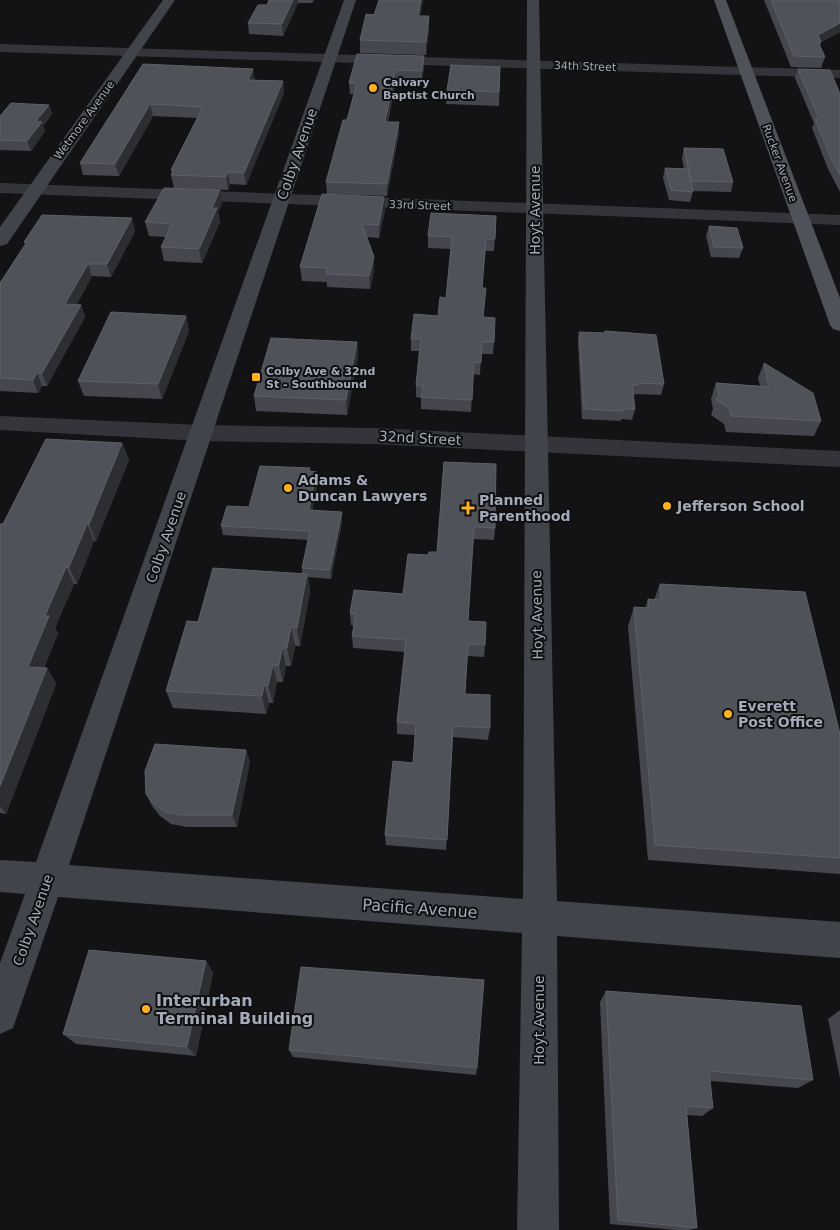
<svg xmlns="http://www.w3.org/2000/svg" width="840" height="1230" viewBox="0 0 840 1230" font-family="'DejaVu Sans',sans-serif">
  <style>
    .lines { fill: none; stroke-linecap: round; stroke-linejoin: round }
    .street { fill: #34353b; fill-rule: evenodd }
    .secondary { fill: #42444b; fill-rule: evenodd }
    .primary { fill: #50525a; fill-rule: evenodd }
    .wall { fill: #46474e }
    .shaded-wall { fill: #2d2e32 }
    .building { fill: #505259; stroke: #5d6068 }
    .poi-dot { fill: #ffaf22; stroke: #0e0f10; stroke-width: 2 }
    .labels { text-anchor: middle; stroke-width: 4; stroke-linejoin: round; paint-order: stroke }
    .far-street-label { font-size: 11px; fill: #a4aab7; stroke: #0e0f10 }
    .far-poi-label { font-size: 11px; font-weight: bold; fill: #a4aab7; stroke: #0e0f10; text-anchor: start }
    .street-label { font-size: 14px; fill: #a4aab7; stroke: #0e0f10 }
    .poi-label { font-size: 14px; font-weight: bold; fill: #a4aab7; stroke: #0e0f10; text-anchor: start }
    .near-street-label { font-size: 16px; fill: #a4aab7; stroke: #0e0f10 }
    .near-poi-label { font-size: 16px; font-weight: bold; fill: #a4aab7; stroke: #0e0f10; text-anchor: start }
  </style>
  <rect width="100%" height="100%" fill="#131315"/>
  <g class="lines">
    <g class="street">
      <path d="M0,44L840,70V78L0,52Z"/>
      <path d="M0,183L840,215V225L0,193Z"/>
      <path d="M0,416L202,425L374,428L840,451V467L374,444L202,441L0,430Z"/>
    </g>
    <g class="secondary">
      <path d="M163,0H175L7,244L0,246V227Z"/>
      <path d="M344,0H356L69,865L523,899L527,0H539L557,901L840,922V958L557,936L559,1230H517L522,933L58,897L13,1028L0,1034V963L25,894L0,892V860L36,862Z"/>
    </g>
    <path class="primary" d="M714,0H726L840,298V331L833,329L830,325Z"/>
  </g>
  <g class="wall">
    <path d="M269,0H314L312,3H298L283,36L249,34L248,23L267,5Z"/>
    <path d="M423,0L420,16H429V29L426,55L360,53V40L374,15Z"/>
    <path d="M764,0H840V32L821,42L820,47L825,57L821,68L791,67Z"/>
    <path d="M357,54L424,67L422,82L396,81L388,122L399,133L387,196L327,194L326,182L347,120L354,94H350L349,83Z"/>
    <path d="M143,64L255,80L283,81L284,93L246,185L230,184L228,190L174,188L171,175L172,173L171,170L197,118L153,116L119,176L83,175L80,163Z"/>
    <path d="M500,67L499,106L446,104L447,90Z"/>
    <path d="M798,69L840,94V192L828,169L812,128L814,123L795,78Z"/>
    <path d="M49,105L52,114L43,126L45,131L31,151L0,150V116Z"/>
    <path d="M684,148L733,182L731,192L693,191L690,202L669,200L663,178L665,168L684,169L682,158Z"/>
    <path d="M220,190L222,203L218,212L220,222L202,263L164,261L161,247L166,237L149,236L145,222Z"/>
    <path d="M322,194L385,210L379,238L367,237L374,270L370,289L327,287V282L302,281L300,267Z"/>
    <path d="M496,216L494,251H485L482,288L484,317L494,342L493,354H481L480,375L473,374L471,412L421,409V398L416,397V385L419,351H411V339L438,316L446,298L451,249L428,248V236Z"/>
    <path d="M709,226L743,248L739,258L711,257L706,236Z"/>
    <path d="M135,231L111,277L92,276L77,304L81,305L85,317L47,386H42L38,393L0,391V283L25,244L24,242Z"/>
    <path d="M186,316L189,331L162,399L84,396L78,381Z"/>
    <path d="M605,331L664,384L661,395L636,394L635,395H633L635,409L632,420L621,419V421L582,419L578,342L579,332L604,333Z"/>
    <path d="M357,342L358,357L347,415L256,411L254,396Z"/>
    <path d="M764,363L821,421L814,436L726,432L724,424L711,415L713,409L711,399L716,383L760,386L758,378Z"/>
    <path d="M122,443L129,460L96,541H94L77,584H74L55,628L58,633L44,668H47L56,684L6,814L0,813V524H3Z"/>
    <path d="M444,462L495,528L494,540L473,539L468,621L485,645L484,657L467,656L465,694L490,728L488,740L453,737L446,850L386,845L385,835L413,763L415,735L397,734V722L405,652L353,648L352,636L354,626L351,625L350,613L403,594L428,555L437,552Z"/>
    <path d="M310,468V471L316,472L318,481L312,511L342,512V522L331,579L308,577L310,592L300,646H295L291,666H286L283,682H277L273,703H269L266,714L173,708L166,691L198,622L302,573V568L308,540L223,535L221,526Z"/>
    <path d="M660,584L840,734V874L648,860L628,626L634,607L645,608L648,599L654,600Z"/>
    <path d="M246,750L250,762L237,827H187L171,824L160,816L152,806L146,794Z"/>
    <path d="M206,961L213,973L196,1056L76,1044L63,1034Z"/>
    <path d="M606,991L813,1080L798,1088L710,1081L713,1108L702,1116L687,1115L697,1228L689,1230H677L610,1224L600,1002Z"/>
    <path d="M840,1010V1078L828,1019Z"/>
    <path d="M289,1050L477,1068L476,1075L293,1057Z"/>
  </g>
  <g class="shaded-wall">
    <path d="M293,0H298V3L283,36L282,24Z"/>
    <path d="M421,0H423L418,29V16Z"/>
    <path d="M429,16V29L426,55V42Z"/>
    <path d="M840,23V32L821,42L818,35Z"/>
    <path d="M424,56V67L422,82V71Z"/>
    <path d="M253,69L255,80H248Z"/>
    <path d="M396,70V81L385,133V122Z"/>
    <path d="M283,81L284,93L246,185L244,173Z"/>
    <path d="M150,104L153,116L119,176L115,164Z"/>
    <path d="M49,105L52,114L43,126L45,131L31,151L27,141L36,121Z"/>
    <path d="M399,122V133L387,196V184Z"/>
    <path d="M228,172L230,184L228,190L226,177Z"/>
    <path d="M220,190L222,203L218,212L220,222L202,263L199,249L212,208Z"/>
    <path d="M384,197L385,210L379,238V225Z"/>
    <path d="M132,218L135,231L111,277L107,264Z"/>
    <path d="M374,257V270L370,289L369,276Z"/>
    <path d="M88,264L92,276L70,317L65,304Z"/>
    <path d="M81,305L85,317L47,386L42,373Z"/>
    <path d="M186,316L189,331L162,399L158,384Z"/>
    <path d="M357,342L358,357L347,415L346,400Z"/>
    <path d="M37,373L42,386L38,393L33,380Z"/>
    <path d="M122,443L129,460L96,541L89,524Z"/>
    <path d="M316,472L318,481L310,520L309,510Z"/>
    <path d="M342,512V522L331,579L330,570Z"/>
    <path d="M87,524L94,541L77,584L69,567Z"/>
    <path d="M66,567L74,584L55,628L58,633L38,683L28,667L45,616Z"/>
    <path d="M307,574L310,592L300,646L297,628Z"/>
    <path d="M291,627L295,646L291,666L287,648Z"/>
    <path d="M282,648L286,666L283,682L279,665Z"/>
    <path d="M273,665L277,682L273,703L268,686Z"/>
    <path d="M47,668L56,684L6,814L0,806V786Z"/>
    <path d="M264,685L269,703L266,714L262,696Z"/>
    <path d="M246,750L250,762L237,827L232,815Z"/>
    <path d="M206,961L213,973L196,1056L187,1047Z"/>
  </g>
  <g class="building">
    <path d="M269,0H293L282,24L248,23L258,5H267Z"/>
    <path d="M379,0H421L418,16H429L426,42L360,40L366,14L374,15Z"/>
    <path d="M771,0H840V23L818,35L821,42H818L825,57L794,56Z"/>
    <path d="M357,54L424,56L422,71L396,70L385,122H399L387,184L326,182L343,120H347L357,83H349Z"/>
    <path d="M143,64L253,69L248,80L283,81L244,173L228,172L226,177L171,175L174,170H171L203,107L150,104L115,164L80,163Z"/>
    <path d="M451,65L500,67L499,92L447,90Z"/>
    <path d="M798,69L830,70L840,94V175L831,159L815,119H819Z"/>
    <path d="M11,103L49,105L36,121L42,122L27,141L0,140V116Z"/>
    <path d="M684,148L723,149L733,182L691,181Z"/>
    <path d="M665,168L688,169L693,192L671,190Z"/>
    <path d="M164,188L220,190L212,208H217L199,249L161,247L172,224L145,222Z"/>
    <path d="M322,194L384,197L379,225L362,224L374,257L369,276L326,274L327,268L300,267Z"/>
    <path d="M431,213L496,216L495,239H486L482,288H486L483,317L495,318L494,342H482L481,363L474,362L472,400L421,397L423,386L416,385L421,339H411L414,314L438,316L440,297L446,298L452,237L428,236Z"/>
    <path d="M42,215L132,218L107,264H88L65,304L81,305L42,373H37L33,380L0,378V283L27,242H24Z"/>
    <path d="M709,226L737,228L743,248L714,247Z"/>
    <path d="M111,312L186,316L158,384L78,381Z"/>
    <path d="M605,331L656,335L664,384L638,383V385H632L635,409H623V411L584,409L579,332L605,333Z"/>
    <path d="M271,338L357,342L346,400L254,396Z"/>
    <path d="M764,363L813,393L821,421L731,416L729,408L716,400L719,395L716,383L769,387Z"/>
    <path d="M46,439L122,443L89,524H87L69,567H66L45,616H49L28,667L47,668L0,786V524H3Z"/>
    <path d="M444,462L496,464L495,528L474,527L468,621L486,622L485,645L468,644L465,694L490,695V728L453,726L447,840L385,835L393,761L413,763L416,724L397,722L406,640L352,636L356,614L350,613L354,590L403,594L408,554L428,555L429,552H437Z"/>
    <path d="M260,466L310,468L309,471L316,472L309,510L342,512L330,570L302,568L310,531L221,526L227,506L249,507Z"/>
    <path d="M213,568L307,574L297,628L291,627L287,648H282L279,665H273L268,686L264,685L262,696L166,691L187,621L198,622Z"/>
    <path d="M660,584L805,592L840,734V858L655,845L634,607L649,608L648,599L661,600Z"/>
    <path d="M155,744L246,750L232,815H181L165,812L154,804L146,794L145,771Z"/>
    <path d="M89,950L206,961L187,1047L63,1034Z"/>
    <path d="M301,967L484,980L477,1068L289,1050Z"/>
    <path d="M606,991L801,1006L813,1080L709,1071L713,1108L686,1106L697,1228L618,1220Z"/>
  </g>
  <g class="poi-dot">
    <circle cx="373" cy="88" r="5"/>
    <rect x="251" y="372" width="10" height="10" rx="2.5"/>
    <circle cx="288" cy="488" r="5"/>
    <circle cx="667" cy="506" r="5"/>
    <path d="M465.5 500.5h5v5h5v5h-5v5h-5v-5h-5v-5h5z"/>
    <circle cx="728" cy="714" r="5"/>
    <circle cx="146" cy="1009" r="5"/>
  </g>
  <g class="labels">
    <g class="far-street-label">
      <text transform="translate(585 66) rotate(2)" y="4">34th Street</text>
      <text transform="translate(84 120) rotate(-54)" y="4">Wetmore Avenue</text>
      <text transform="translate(780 163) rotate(70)" y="4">Rucker Avenue</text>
      <text transform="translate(420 205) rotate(2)" y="4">33rd Street</text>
    </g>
    <g class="far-poi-label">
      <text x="383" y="86">Calvary<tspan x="383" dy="13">Baptist Church</tspan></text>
      <text x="266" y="375">Colby Ave &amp; 32nd<tspan x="266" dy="13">St - Southbound</tspan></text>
    </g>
    <g class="street-label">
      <text transform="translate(297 154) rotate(-71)" y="5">Colby Avenue</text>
      <text transform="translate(535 210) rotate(-90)" y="5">Hoyt Avenue</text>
      <text transform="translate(420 438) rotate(3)" y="5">32nd Street</text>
      <text transform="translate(166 537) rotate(-71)" y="5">Colby Avenue</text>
      <text transform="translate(537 615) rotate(-91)" y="5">Hoyt Avenue</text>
      <text transform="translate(33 920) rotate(-71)" y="5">Colby Avenue</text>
      <text transform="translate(539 1020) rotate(-90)" y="5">Hoyt Avenue</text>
    </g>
    <g class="poi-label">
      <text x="298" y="485">Adams &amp;<tspan x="298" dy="16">Duncan Lawyers</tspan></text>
      <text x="479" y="505">Planned<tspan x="479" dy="16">Parenthood</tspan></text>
      <text x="677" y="511">Jefferson School</text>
      <text x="738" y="711">Everett<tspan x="738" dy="16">Post Office</tspan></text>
    </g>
    <g class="near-street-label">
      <text transform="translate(420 908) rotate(4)" y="6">Pacific Avenue</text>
    </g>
    <g class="near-poi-label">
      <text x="156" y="1006">Interurban<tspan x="156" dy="18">Terminal Building</tspan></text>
    </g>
  </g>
</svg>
